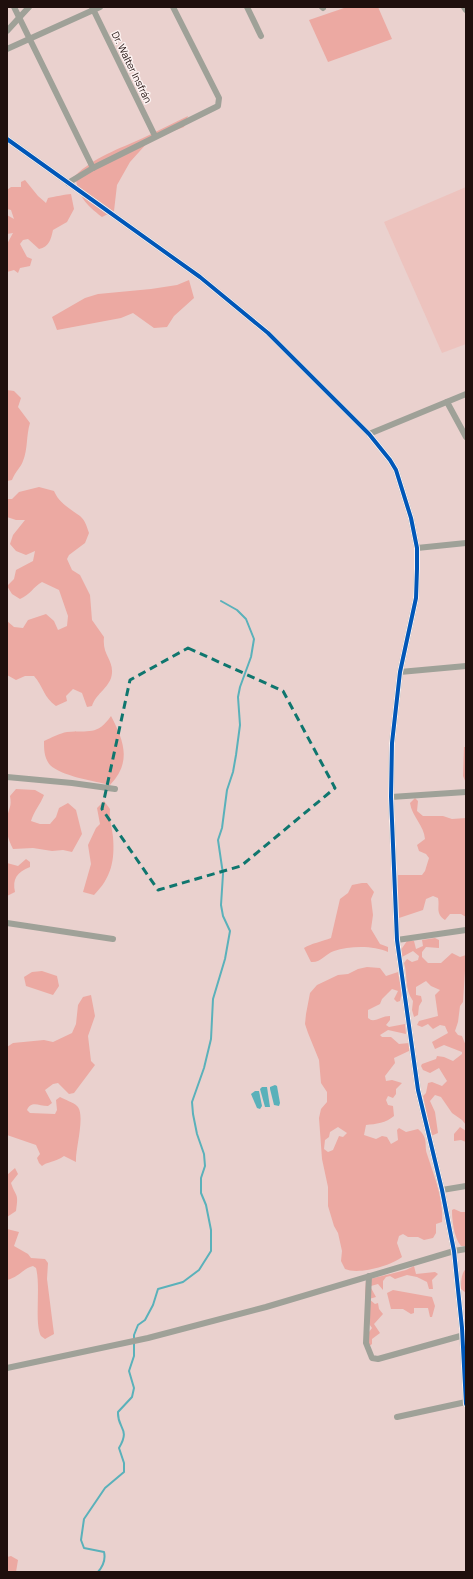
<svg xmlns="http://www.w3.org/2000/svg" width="473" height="1579" viewBox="0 0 473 1579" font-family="Manrope,sans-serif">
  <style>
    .built { fill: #edc3be }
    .green { fill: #eca9a2; fill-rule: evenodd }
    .water { fill: #5ab1ba }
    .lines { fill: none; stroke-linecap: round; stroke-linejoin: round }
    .stream { stroke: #5ab1ba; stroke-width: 2 }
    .minor { stroke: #9fa198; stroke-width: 6 }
    .cycleway-casing { stroke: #fcf2f1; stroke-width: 6 }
    .cycleway { stroke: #0057b8; stroke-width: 4 }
    .marked { fill: none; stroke: #0f766e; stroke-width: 3; stroke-dasharray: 8 5; stroke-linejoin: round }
    .labels { text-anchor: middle; stroke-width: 3; stroke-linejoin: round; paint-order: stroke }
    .street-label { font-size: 10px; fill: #1f0f0d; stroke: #fcf2f1 }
  </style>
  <rect width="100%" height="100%" fill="#ead1ce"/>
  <path class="built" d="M466,187V344L442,353L384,222Z"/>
  <g class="green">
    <path d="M347,7H378L392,39L328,62L309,20Z"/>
    <path d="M188,116L184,127L160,136L148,142L130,162L117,185L114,211L102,217C85,204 79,197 75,176C94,157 119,149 143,138C158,131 173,123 188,116Z"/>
    <path d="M25,180L38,196L46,203L48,198C53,197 67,194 71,194L74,209L67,222L53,230C51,239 49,247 39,249L28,239L23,240L20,244L27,257L32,259L30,266L20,268L18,273L14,270L7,272V244L13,233L7,234V215L14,219L11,210L7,209V190L11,187H21V182Z"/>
    <path d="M189,280L194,298L174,316L167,327L154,328L133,313L121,318L57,330L52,317L85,298L98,294L151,289L177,285Z"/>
    <path d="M7,390L14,391L21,398L18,407L30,423C26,436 28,449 23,461C21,467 15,472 12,480L7,481Z"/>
    <path d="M39,487L54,491C59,503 69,508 80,516C85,520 87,527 89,533L85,543L69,555L67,559L72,570L80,575L90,595L92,620L104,637C102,655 113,659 112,673C111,687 96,693 92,706L87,707L82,693L73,689L66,696L67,701L56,706C44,698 43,686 34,676H25L16,680L7,675V621L14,627L23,628L28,620L46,614L54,621L58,630L67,626L68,616L59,590L42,582C33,587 30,595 20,599L12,594L7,586L14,579L16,570L33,561L35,551L26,555L16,551L10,544L13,535L25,520H16L7,517V499H12L19,492Z"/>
    <path d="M111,716C124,741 132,762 110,785C94,781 61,776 50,765C44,758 44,749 44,741C51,738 60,733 67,732C89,730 97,736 111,716Z"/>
    <path d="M464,747H466V783L463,776Z"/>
    <path d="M16,789L35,790L44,795C40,805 34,811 31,821L40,824H50L56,817L59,808L68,803L76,810L82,834L72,852L63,850L52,851L33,848L13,849C8,839 5,829 7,818C9,807 12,807 10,796Z"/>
    <path d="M415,798L418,801L417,811L423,816H443L452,819L466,818V917L461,914H450L445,920C435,913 440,908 438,898L433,896L426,899L423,910L399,918L398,893L394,886L398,884V875H422L425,871L429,858L426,854L419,851L417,845L425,839C424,825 412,817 410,803Z"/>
    <path d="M104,801L110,809C109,819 112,827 113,837C115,861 111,878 94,895L83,892L91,864L88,845L96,828L100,824L97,808Z"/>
    <path d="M26,859L30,862V867C17,872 12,879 15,892L7,896V863L18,866Z"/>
    <path d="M362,883H367L374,892L371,899L373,915L371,929L380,944L388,947V952C373,945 349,946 334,951C325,954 321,963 311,962L304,948C310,944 323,941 331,938L340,899L348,893L352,885Z"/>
    <path d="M435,938L439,940V948L426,947L422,952V957L428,963H441L452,953L460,957L466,955L463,1002L460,1006L458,1022L455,1031L458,1035L462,1036L466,1046V1125L462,1120L452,1113L441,1097L435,1095L430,1101L435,1112L438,1133L431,1136L423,1096L426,1093L428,1083L432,1082L442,1086L447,1081L439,1068L430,1073L423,1070L421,1066L422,1064L436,1059L437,1056L444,1057L453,1061L462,1054V1052L444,1045L435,1049L432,1042L448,1033L445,1026L440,1025L433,1029L428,1024L422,1027L417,1025L419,1021L438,1016L435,995L440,990L431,986L426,981L416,987V995L421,996L422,1001L419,1006L418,1015L414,1017L412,1010L413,1001C404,988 408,976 404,963L407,959L412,962L418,960L419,956L413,951L402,957L400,951L407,941H414L416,949L423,946L422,940Z"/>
    <path d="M367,967L380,968L386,976L398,972L402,993L400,1001L397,1002L394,999L398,991L392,989L382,999L380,1004L368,1010V1018L371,1020C378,1021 382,1016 390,1016V1020L386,1025L389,1027L405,1024L406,1034L388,1030L380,1035L382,1037H391L399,1044L409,1043L411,1050L394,1058L395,1063L385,1076L386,1081L392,1080L402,1083L396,1089V1094L393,1098L388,1096L386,1100L388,1105L393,1106L394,1116C386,1123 376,1124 366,1125L364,1135L376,1139L382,1136L387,1137L391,1144L398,1140L397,1130L399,1128L406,1132L418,1129C429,1138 424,1145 427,1154C434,1176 444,1199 442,1222L436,1224V1233L433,1238L424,1240L418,1237H408L403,1234L399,1236L397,1243L402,1257C391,1266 358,1275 345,1269L341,1261L342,1251L338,1233L334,1226L328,1206V1187L322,1159L319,1118L321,1109L327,1102V1092L321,1083L319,1060L308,1033L305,1024L306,1014L310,993L317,985L338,975L348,974L358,969ZM338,1127L347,1133L343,1137L339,1136L333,1150L328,1152L324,1149L325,1140L329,1137L330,1132Z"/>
    <path d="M42,971L57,976L59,986L53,995L26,986L24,977L32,972Z"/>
    <path d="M91,995L95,1016L88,1036L91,1061L95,1065L74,1093L69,1094L58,1083L53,1084L45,1090L52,1103L48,1106C39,1106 31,1100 27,1110L30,1113L55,1114L57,1110L56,1100L60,1097C65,1100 73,1102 77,1106C86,1114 75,1150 76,1162L64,1156C56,1162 46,1162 42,1166L39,1163L37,1158L40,1154L36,1145L7,1135V1047L13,1043L44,1040L53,1042L72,1033L76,1024L78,1005L83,997Z"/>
    <path d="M460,1127L466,1131V1142L461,1140L454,1141V1134Z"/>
    <path d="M15,1168L18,1174L11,1183C16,1198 19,1192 16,1211L7,1217V1175Z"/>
    <path d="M454,1209L461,1212H466V1246H461C454,1238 452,1221 452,1210Z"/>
    <path d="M7,1229L19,1232L14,1246L28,1254L31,1258L45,1259L48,1263L47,1279L54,1334L45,1339L41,1336C34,1322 41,1287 36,1268L33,1266C24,1268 19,1277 7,1280Z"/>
    <path d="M414,1266L416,1274L435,1272L438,1274L432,1280L433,1289H429L427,1282L417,1277L407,1275L395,1279L390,1276L386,1277L383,1281V1290L378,1284L371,1286V1288L376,1297L369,1299L375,1304L378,1303L379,1309L383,1314L374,1324L380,1333L372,1339V1344L368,1347L369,1332L372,1328C363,1317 365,1294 366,1280L406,1270Z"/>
    <path d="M466,1269V1293L461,1289C461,1282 461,1273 466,1269Z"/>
    <path d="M393,1290L432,1297L435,1306L432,1317H430L428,1308H414V1313L411,1314L403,1309H391L387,1293Z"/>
    <path d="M11,1556L18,1560L16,1572H7V1557Z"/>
  </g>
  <g class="water">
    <path d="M275,1085L277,1086L280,1103L279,1106L274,1105L270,1089V1087Z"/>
    <path d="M262,1087H267L270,1107H265L260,1089Z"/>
    <path d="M255,1091H259L262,1106L260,1109L257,1108L251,1094Z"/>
  </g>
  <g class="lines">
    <path class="stream" d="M98,1572C103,1566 106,1560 104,1552L84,1548L81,1540L84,1519L105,1488L124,1472V1463L119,1448C131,1428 117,1429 118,1412L132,1397L134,1388L129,1371L134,1356V1335L138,1325L145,1320L153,1305L158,1289L183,1282L199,1270L211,1251V1230L206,1205L201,1193V1178L205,1166L204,1154L197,1134L193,1114L192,1102L204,1068L211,1039L213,999L225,959L230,931L223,916L221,905L223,874L218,840L222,828L227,790L233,772L236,755L240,725L238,697L240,687L251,657L254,639L246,619L237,610L221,601"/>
    <g class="minor">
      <path d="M14,7L93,168"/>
      <path d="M92,7L155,136"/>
      <path d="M247,7L261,36"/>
      <path d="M322,7L323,8"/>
      <path d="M464,7L466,10"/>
      <path d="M7,31L29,7"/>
      <path d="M7,49L100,7"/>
      <path d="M7,139L200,277L268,333L369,434L390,460L396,470L411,518L417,548V569L416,598L400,672L392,743L391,797L397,940L418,1090L442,1190L454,1251L462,1328L466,1404"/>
      <path d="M68,183L93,168L218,106L219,98L173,7"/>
      <path d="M447,402L466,437"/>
      <path d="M369,434L466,394"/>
      <path d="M417,548L466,543"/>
      <path d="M400,672L466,666"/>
      <path d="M7,777L72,783L115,789"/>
      <path d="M391,797L466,792"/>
      <path d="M7,923L113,939"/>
      <path d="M397,940L466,930"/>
      <path d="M442,1190L466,1186"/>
      <path d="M369,1276L366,1343L372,1358L378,1359L464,1335"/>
      <path d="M7,1368L148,1338L266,1307L454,1251L466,1249"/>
      <path d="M397,1417L466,1402"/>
    </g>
    <g class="cycleway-casing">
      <path id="cycleway" d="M7,139L200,277L268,333L369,434L390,460L396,470L411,518L417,548V569L416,598L400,672L392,743L391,797L397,940L418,1090L442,1190L454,1251L462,1328L466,1404"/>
    </g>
    <use href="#cycleway" class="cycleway"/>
  </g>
  <path class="marked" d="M188,648L283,691L335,788L241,866L158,890L102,809L130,680Z"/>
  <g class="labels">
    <g class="street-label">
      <text transform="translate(132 67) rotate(64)" y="4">Dr. Walter Insfrán</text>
    </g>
  </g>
  <rect width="473" height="1579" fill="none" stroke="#1f0f0d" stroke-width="16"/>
</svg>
